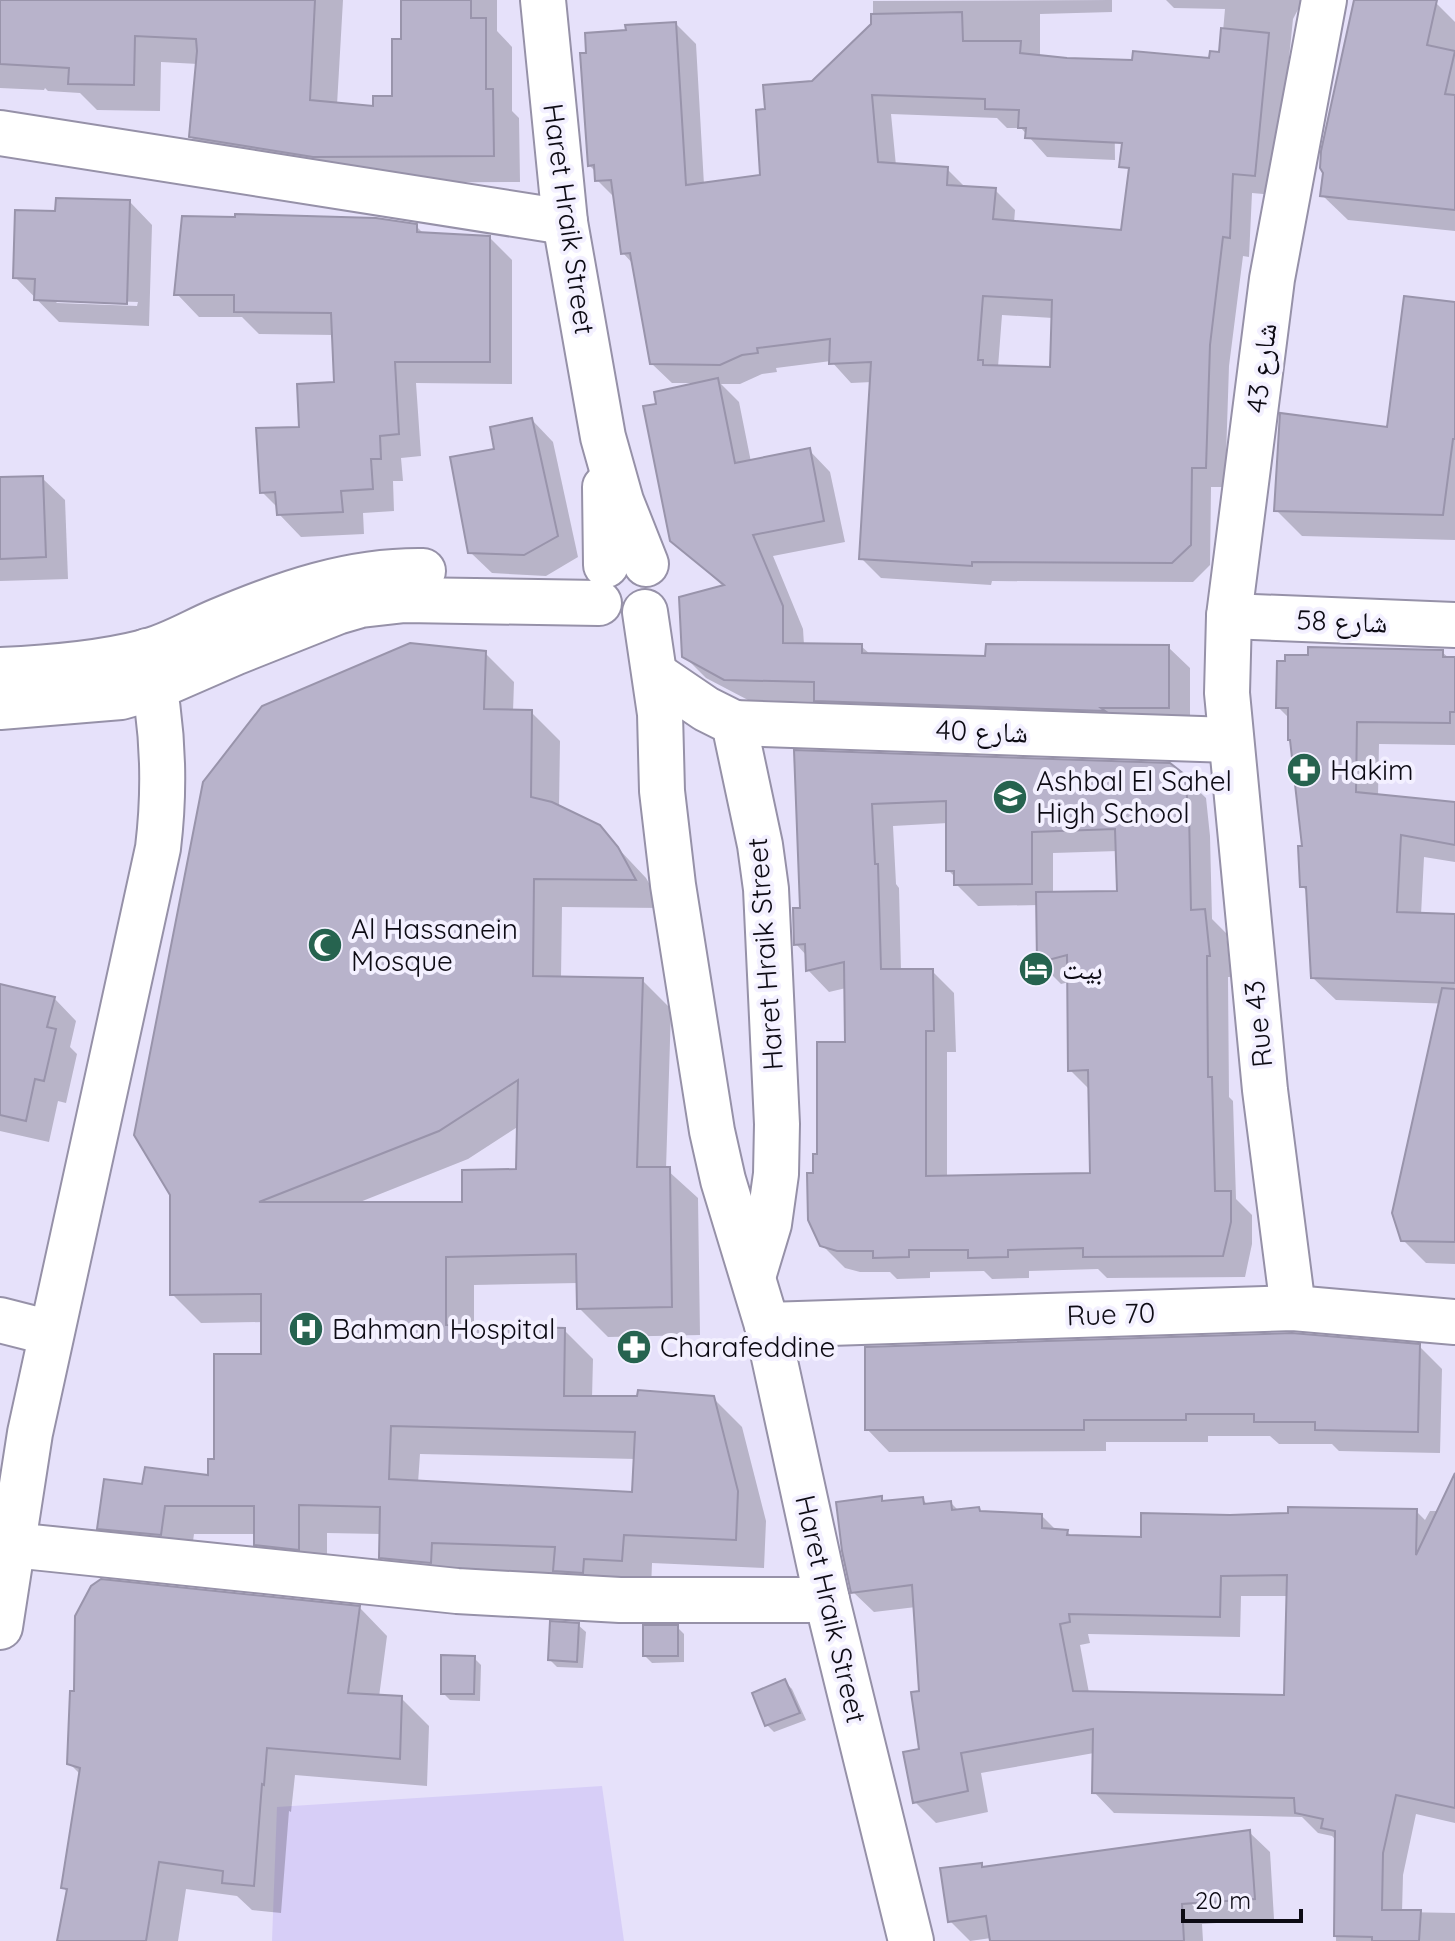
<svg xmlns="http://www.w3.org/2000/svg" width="1455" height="1941" viewBox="0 0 1455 1941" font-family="Quicksand,'Noto Naskh Arabic',sans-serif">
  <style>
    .green { fill: #d7cef7 }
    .shadow { fill: #0003; fill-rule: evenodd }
    .building { fill: #b8b3cb; stroke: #9994ab; stroke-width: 2; fill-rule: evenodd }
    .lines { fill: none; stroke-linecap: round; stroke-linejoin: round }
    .minor-casing { stroke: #9691a8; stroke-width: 48 }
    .minor { stroke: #fff; stroke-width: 44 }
    .labels { text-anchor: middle; stroke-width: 8; stroke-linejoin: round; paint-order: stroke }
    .street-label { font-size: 28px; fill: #0d0b14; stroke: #f3f0ff }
    .poi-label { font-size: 28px; fill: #0d0b14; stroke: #f3f0ff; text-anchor: start }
  </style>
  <rect width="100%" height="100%" fill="#e6e1fa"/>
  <path class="green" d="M602,1786L624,1941H272L277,1807Z"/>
  <g class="shadow">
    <path d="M0,0H343L337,105L375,108L394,98L403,41V0H497V31L512,47V111L519,118L520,182L341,183L218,164L191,137L198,64L161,62L160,111L97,110L80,93L48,91L45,88L44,90L0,88Z"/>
    <path d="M1112,0V12L1040,14V56L1114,81L1115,160L1047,157L1021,128H1007L997,118L891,114L896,166L947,169L966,188L995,190L1015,210L1014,223L1122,232L1211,61L1221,54L1225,9L1174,8L1166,0H1303L1293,19L1275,195L1252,193L1249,257L1243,256L1229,366L1225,487H1211L1210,565L1193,582L992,581L991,585L881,578L861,558L872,382L851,383L831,361L776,368L777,372L762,374L740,384H721L739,402L751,462L809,450L830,472L845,542L773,556L803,629L804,645L861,646L871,655L987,659L1168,647L1190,668V729L838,721L818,702L748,700L706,678L684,656L724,587L672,540L659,405L694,383H672L651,363L634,265L623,253L616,199L597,180L596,172L589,165L628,32L676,24L696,44L704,185L762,177L768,111L813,83L873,25V1ZM1002,315L1053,318L1052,369L998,367Z"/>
    <path d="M1356,0H1421L1436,3L1455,22V231L1348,220L1322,195Z"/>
    <path d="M130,202L152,225L149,326L59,322L15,277L57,213ZM53,299L138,302L137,306L57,303Z"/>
    <path d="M237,216H312L315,219L416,226L425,235L490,238L512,260V384L416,383L421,456L401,458L403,481H393L394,511L363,513L364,534L301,537L279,514L278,508L262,492L301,429L336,384L334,335L259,334L242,317H199L177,294L237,219Z"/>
    <path d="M1455,304V540L1302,536L1276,510L1389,429Z"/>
    <path d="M532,420L553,442L578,557L546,576L492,573L470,552L496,450Z"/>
    <path d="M42,478L65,500L68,579L0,581V479Z"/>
    <path d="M1442,652L1450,659H1455V745L1379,744L1378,796L1455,804V862L1424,857L1421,915L1455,916V1004L1336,1000L1312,977L1308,892L1302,886L1305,848L1290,719L1278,707Z"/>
    <path d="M485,653L514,682L513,712H531L560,741L559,807L598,827L646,878L663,908L562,907L561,978L642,980L671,1009L666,1169L698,1198L700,1335L608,1337L579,1308V1283L474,1285V1328L564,1330L593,1359L592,1398H713L742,1427L766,1521L764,1568L652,1563L651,1589L410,1586L382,1557V1534L327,1533V1577L285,1573L256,1544V1534H194L190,1563L128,1557L99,1528L144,1487L210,1477L263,1356V1322L201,1323L172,1294ZM519,1126L518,1171L464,1204H355L468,1159ZM420,1454L636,1459L633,1494L418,1483Z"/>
    <path d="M796,752L1183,776L1206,798L1210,836L1212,919L1226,933L1231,977H1228L1229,1097L1233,1101L1236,1199L1252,1215V1244L1245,1277L1107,1278L1098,1269L1029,1271V1278L992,1279L984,1271L930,1272V1278L897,1279L890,1272H860L845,1268L822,1245L819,1155L847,1044L846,988L829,992L808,970L807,956L796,944L802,910ZM948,823V870L956,878V884L978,906L1039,905V962L1061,984L1069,982L1070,1070L1090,1090L1092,1175L947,1178V1052H956L954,993L932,971H901L899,888L896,884L893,826ZM1118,851L1119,893L1053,894V853Z"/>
    <path d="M0,986L54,998L76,1021L70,1047L77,1054L66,1103L58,1101L49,1142L0,1131Z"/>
    <path d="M1455,1046V1264L1426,1263L1403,1240Z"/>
    <path d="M1419,1346L1442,1369L1440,1453L1339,1451L1332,1444H1279L1270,1436H1208V1442H1106V1451L889,1452L867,1429Z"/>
    <path d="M1455,1478V1823L1416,1814L1403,1875L1402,1912L1455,1913V1941H1336L1337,1841L1332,1836L1318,1833L1302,1817L1114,1813L1094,1792V1753L981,1773L988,1812L936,1823L915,1802L922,1750V1693L916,1607L874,1612L853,1592L881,1498L885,1503L922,1499L929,1506L951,1503L959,1511L978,1509L982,1513L1042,1516L1057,1531L1067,1532L1073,1537L1143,1539L1230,1517L1416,1511L1425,1520L1430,1511H1439ZM1241,1596H1288L1286,1697L1089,1693L1080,1645L1090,1643L1088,1634L1240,1637Z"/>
    <path d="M360,1608L387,1636L379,1697L401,1698L429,1726L427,1786L295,1775L291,1812L289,1811L281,1913L252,1910L237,1896L186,1889L178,1941H59L68,1893L63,1887L81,1775L69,1763Z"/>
    <path d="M578,1625L586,1632L583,1668L557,1667L550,1660Z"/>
    <path d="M677,1627L684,1634V1662L652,1663L645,1656Z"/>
    <path d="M474,1658L481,1665L480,1701L450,1700L443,1693Z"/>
    <path d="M785,1682L792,1689L806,1720L774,1732L767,1725Z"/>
    <path d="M1249,1832L1270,1852L1274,1919L1202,1924L1203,1941H992L991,1938L970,1941L950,1921L981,1865L985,1869Z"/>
  </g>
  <g class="building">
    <path d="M0,0H315L310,100L373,106V96H392V39H401V0H471V18H486V89H493L494,156L313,157L189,137L197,51L196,39L135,36L134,85L68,84L69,68L0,64Z"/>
    <path d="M1354,0H1437L1427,45L1455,51L1445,94L1455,95V210L1320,196L1323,173L1320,168L1321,151Z"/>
    <path d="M962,12L963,41H1021L1020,53L1067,58L1132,60L1133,51L1209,58L1210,51L1219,52L1221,28L1269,33L1255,176L1233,174L1230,238L1223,237L1210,345L1206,468H1192L1191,545L1172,563L972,562V566L859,559L871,362L829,364L830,339L757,348L758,353L742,355L720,365L650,364L630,253L621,254L611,180L595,181L594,165L588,166L580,53H586L585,33L626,30L625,25L676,22L686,185L760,175L756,110L765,109L763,85L812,81L871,24V14ZM872,95L985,99V109L1019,110L1018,128H1026L1025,138L1122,143L1119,167L1129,168L1121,230L993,219L996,188L947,185L948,167L878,162ZM983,296L1052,300L1050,367L983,365V360H978Z"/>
    <path d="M56,198L130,200L127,304L34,300L35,279L13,278L15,210L55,211Z"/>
    <path d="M235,214L376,218L417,224V232L490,236V362H395L399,434L380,436L381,459H371L373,489L341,491L343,512L277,515L275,492L260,493L256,428L299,427L297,384L334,382L331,313L234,312V295H174L182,216L235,217Z"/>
    <path d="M1404,296L1455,302V439H1453L1443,515L1274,511L1280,413L1387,427Z"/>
    <path d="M718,378L735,463L810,448L824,521L753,535L783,606V643L862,644V653L985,656L986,644L1169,645V708H1101L1105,711L814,701V682L724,680L682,657L679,597L724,585L670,541L643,406L656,404L654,392Z"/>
    <path d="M532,418L558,536L524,555L468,553L450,457L494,449L490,427Z"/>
    <path d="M43,476L46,557L0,559V477Z"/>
    <path d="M410,643L486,651L484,709L532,710L531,797L552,802L600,825L618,847L636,880L534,879L533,976L643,978L637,1167H670L672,1307L577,1309L576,1254L446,1257V1325L565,1328L564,1396H637L638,1390L714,1396L738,1491L736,1540L624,1535L622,1561L584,1559L583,1573L553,1571L555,1547L432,1543L431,1563L379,1558L380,1507L299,1505V1550L254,1545V1506H165L161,1535L97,1529L104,1479L142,1484L145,1467L208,1475V1459H214V1354H261V1294L170,1295V1195L134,1135L203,782L262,706ZM518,1080L516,1169L462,1170V1202H259L439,1131ZM391,1426L635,1432L632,1492L389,1479Z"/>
    <path d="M1308,647L1443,650V657H1455V712H1450V723L1357,722L1356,792L1455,802V845L1401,835L1397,912L1455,914V983L1311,978L1306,887H1300L1298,846H1302L1290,740H1288V708H1276L1277,661H1285V655H1308Z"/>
    <path d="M794,750L1170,763L1184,774L1189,812L1191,910L1205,909L1210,956H1207L1208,1077H1212L1215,1191H1231V1222L1223,1256L1083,1257V1248L1008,1250V1257L968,1258V1250H909V1257L873,1258V1251H837L820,1246L808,1220L807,1173H813V1154H817V1042H845L844,962L806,971L805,944L794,945L793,908H800ZM946,801V871H954V885L1032,884V832L1115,829L1117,891L1036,892L1037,963L1067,955L1068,1071L1088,1070L1090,1173L926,1176V1031H934L933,969H881L878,864H875L872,804Z"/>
    <path d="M0,984L55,997L47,1027L56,1029L44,1081L35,1079L26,1121L0,1115Z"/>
    <path d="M1442,988L1455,989V1242L1401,1241L1392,1213Z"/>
    <path d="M1292,1333L1420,1344L1418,1432L1315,1430V1422H1254V1414H1186V1420H1084V1430H865V1347Z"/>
    <path d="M1455,1473V1808L1396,1795L1383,1853L1382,1910H1421L1419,1941H1372V1937L1334,1936L1335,1831L1321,1828L1323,1819L1295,1813L1294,1798L1092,1793L1093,1729L961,1753L968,1791L913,1803L903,1752L919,1749L911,1692L919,1691L912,1585L851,1593L842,1551L836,1502L882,1496V1501L923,1497L924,1504L951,1501L952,1510L979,1507L980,1511L1042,1514V1528L1068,1530L1067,1535L1141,1537V1513L1230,1515L1288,1513V1507L1417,1509L1416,1555ZM1287,1575L1284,1695L1073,1691L1060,1624L1070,1622L1069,1614L1220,1617L1221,1576Z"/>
    <path d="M101,1579L360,1606L348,1693L402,1696L400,1759L267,1748L264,1785L262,1784L254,1886L222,1883L223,1871L159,1862L146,1941H57L67,1889L61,1888L80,1768L67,1764L70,1691H74L75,1616L91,1586Z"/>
    <path d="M550,1621L579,1623L577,1662L548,1660Z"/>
    <rect x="643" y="1625" width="35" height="31"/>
    <path d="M441,1655L475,1656L474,1694H441Z"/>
    <path d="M785,1679L800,1713L765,1726L752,1693Z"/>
    <path d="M1250,1830L1255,1899L1182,1904L1184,1941H990L986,1916L948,1922L940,1868L982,1863V1867Z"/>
  </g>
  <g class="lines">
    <g class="minor-casing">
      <g id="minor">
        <path d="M543,0L565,222L603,437L621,501L646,564"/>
        <path d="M0,133L565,222"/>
        <path d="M605,487L606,565"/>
        <path d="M645,612L660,714L662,791L673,885L712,1131L723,1180L767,1325L827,1600L911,1941"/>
        <path d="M1229,616L1455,625"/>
        <path d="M0,670C48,668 98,664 145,652C170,646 194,631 218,621C284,593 350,570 423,571"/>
        <path d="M656,675L706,709L734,723L760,845L766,889L777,1124L776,1174L769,1224L753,1277"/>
        <path d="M0,707L121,697L156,687L234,653L337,612L361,605L405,600L599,603"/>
        <path d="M734,723L1230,740"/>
        <path d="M1293,1308L1265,1090L1227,693L1229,616L1272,279L1324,0"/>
        <path d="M0,1320L51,1333"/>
        <path d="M767,1325L1293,1308L1455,1322"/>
        <path d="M13,1545L457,1591L620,1600H827"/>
        <path d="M0,1627L30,1433L158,848C166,782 163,717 147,651"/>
      </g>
    </g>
    <use href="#minor" class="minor"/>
  </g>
  <defs>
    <g id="pharmacy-disc" transform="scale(1.8)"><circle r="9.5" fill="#26634f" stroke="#f3f0ff"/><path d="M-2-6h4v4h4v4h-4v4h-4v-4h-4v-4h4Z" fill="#fff"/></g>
    <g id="school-disc" transform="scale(1.8)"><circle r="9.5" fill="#26634f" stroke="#f3f0ff"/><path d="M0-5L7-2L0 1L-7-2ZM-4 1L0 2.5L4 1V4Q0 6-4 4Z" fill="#fff"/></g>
    <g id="mosque-disc" transform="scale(1.8)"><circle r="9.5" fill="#26634f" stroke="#f3f0ff"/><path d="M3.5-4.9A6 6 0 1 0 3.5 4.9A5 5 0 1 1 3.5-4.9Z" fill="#fff"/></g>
    <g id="hotel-disc" transform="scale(1.8)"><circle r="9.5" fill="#26634f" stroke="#f3f0ff"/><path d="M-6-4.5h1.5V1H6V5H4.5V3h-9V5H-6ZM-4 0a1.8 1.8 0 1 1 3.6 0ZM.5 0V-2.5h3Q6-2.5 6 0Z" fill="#fff"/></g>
    <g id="hospital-disc" transform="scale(1.8)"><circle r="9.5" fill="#26634f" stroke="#f3f0ff"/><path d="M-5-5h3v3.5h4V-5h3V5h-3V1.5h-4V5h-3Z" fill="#fff"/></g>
  </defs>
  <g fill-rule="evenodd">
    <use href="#pharmacy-disc" x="1304" y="770"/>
    <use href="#school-disc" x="1010" y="797"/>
    <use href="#mosque-disc" x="325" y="945"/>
    <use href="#hotel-disc" x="1036" y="969"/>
    <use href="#hospital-disc" x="306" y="1329"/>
    <use href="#pharmacy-disc" x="634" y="1347"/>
  </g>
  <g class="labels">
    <g class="street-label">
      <text transform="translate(569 219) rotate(82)" y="10">Haret Hraik Street</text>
      <text transform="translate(1261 368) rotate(-83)" y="10">شارع 43</text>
      <text transform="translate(1342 621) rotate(2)" y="10">شارع 58</text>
      <text transform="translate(982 731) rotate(2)" y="10">شارع 40</text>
      <text transform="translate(765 954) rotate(-94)" y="10">Haret Hraik Street</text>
      <text transform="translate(1258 1024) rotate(-96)" y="10">Rue 43</text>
      <text transform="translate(1111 1314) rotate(-2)" y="10">Rue 70</text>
      <text transform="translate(831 1609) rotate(77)" y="10">Haret Hraik Street</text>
    </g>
    <g class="poi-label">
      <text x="1330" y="780">Hakim</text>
      <text x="1036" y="791">Ashbal El Sahel<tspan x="1036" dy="32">High School</tspan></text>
      <text x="351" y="939">Al Hassanein<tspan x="351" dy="32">Mosque</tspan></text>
      <text x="1062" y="979">بيت</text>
      <text x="332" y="1339">Bahman Hospital</text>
      <text x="660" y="1357">Charafeddine</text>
    </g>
  </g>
  <path d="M1183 1909v12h118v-12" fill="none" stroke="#0d0b14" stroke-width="4"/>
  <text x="1195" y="1909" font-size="24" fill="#0d0b14" stroke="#f3f0ff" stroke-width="6" paint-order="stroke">20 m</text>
</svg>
